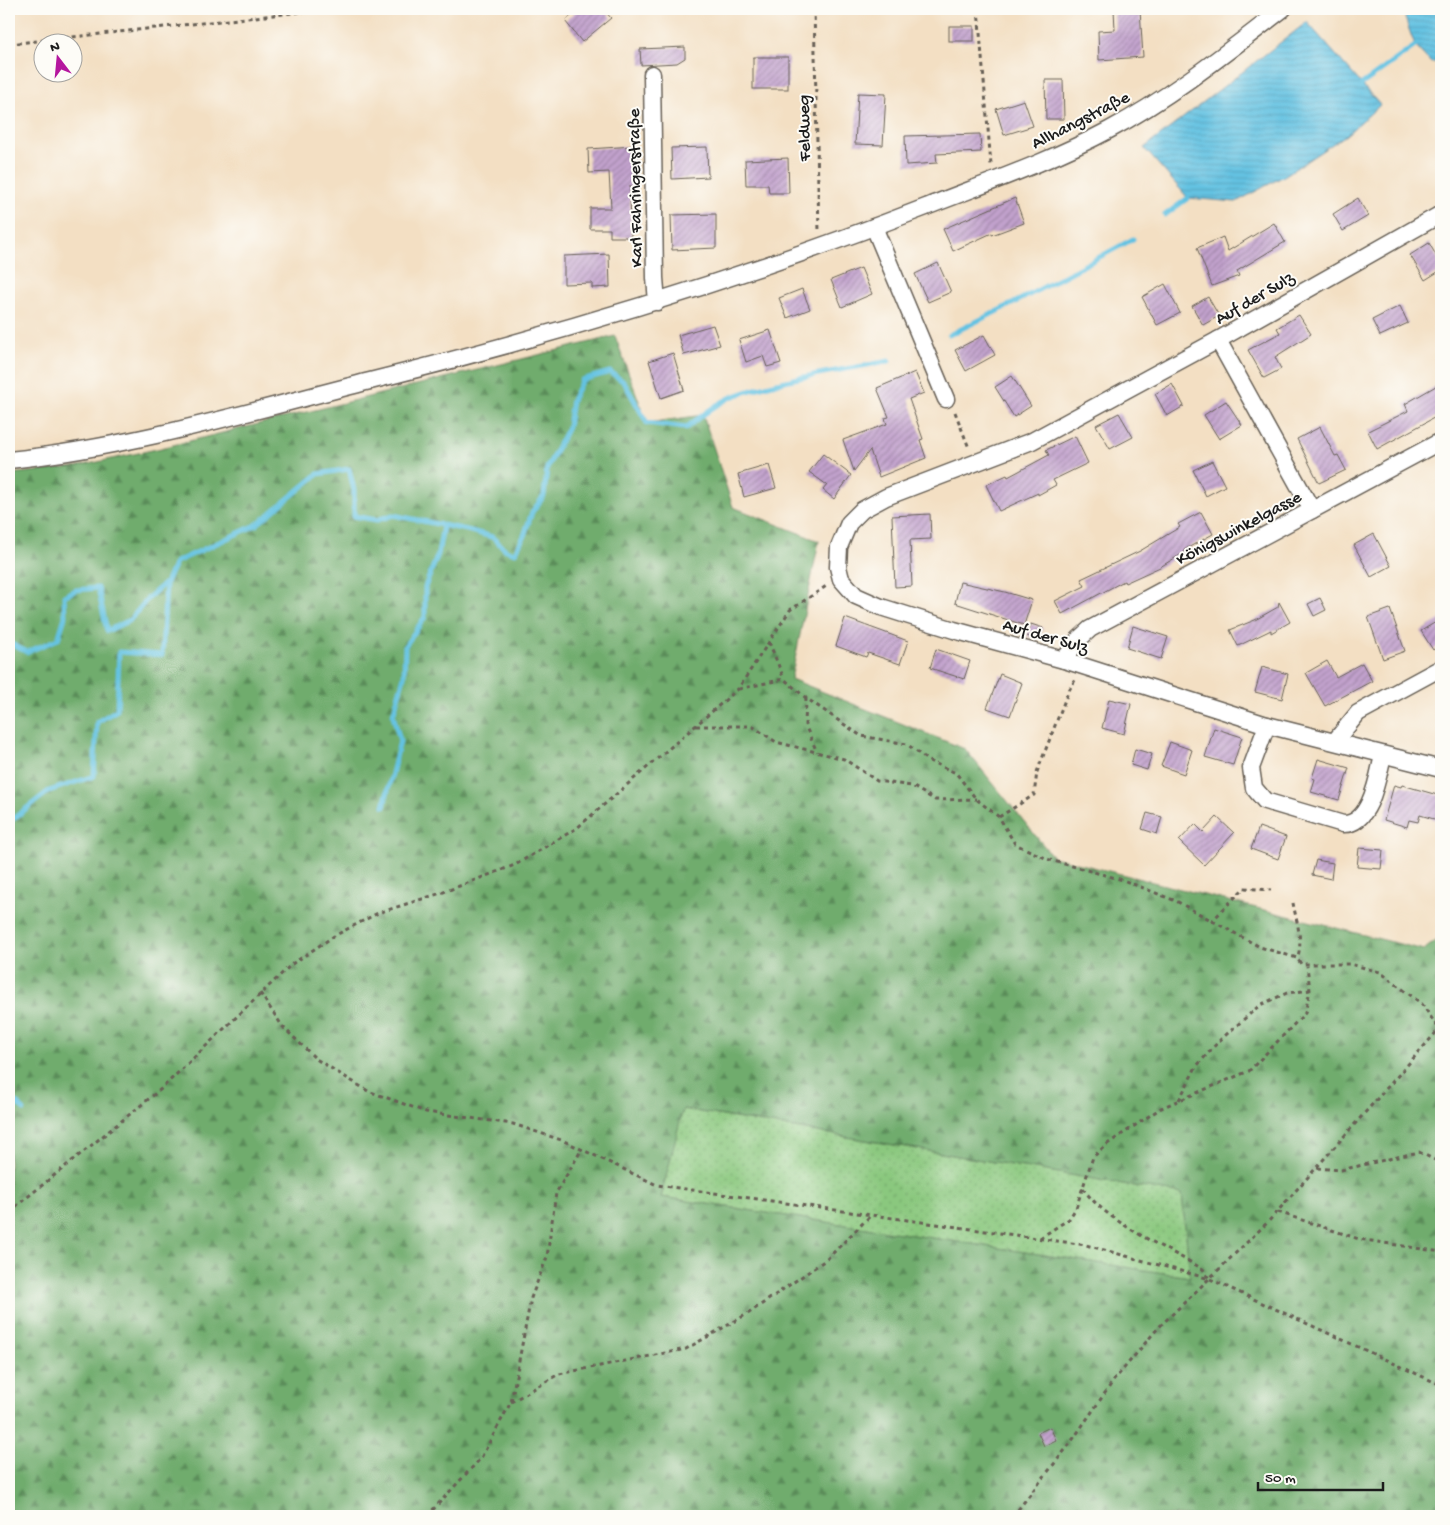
<svg xmlns="http://www.w3.org/2000/svg" width="1450" height="1525" viewBox="0 0 1450 1525" font-family="'Gochi Hand',sans-serif">
  <style>
    .grass { fill: url(#grass-dots); stroke: #53724d }
    .forest { fill: url(#forest-firs); stroke: #466444; fill-rule: evenodd }
    .water { fill: url(#water-rules); stroke: #406f7f }
    .lines { fill: none; stroke-linecap: round; stroke-linejoin: round }
    .stream { stroke: #64c2e2; stroke-width: 5 }
    .building { fill: url(#building-hatch) }
    .minor-casing { stroke: #676056; stroke-width: 19 }
    .path { stroke: #676056; stroke-width: 3; stroke-dasharray: 4 4; stroke-linecap: butt }
    .minor { stroke: #fff; stroke-width: 16 }
    .labels { text-anchor: middle; stroke-width: 4; stroke-linejoin: round; paint-order: stroke }
    .street-label { font-size: 18px; fill: #1c1c1c; stroke: #fdfcf7 }
  </style>
  <defs>
    <pattern id="grass-dots" width="8" height="8" patternUnits="userSpaceOnUse" patternTransform="scale(1.25)"><rect width="8" height="8" fill="#8ac87e"/><path d="M2 2h.1M6 6h.1" fill="none" stroke="#76ab6c" stroke-width="1.8" stroke-linecap="round"/></pattern>
    <pattern id="forest-firs" width="22" height="20" patternUnits="userSpaceOnUse" patternTransform="scale(1.25)"><rect width="22" height="20" fill="#6fac6d"/><path d="M5 1l3.5 6h-7zM16 11l3.5 6h-7z" fill="#5a8b59"/></pattern>
    <pattern id="water-rules" width="6" height="5" patternUnits="userSpaceOnUse" patternTransform="scale(1.25)"><rect width="6" height="5" fill="#64c2e2"/><path d="M0 2.5h6" fill="none" stroke="#56a6c1"/></pattern>
    <pattern id="building-hatch" width="6" height="6" patternUnits="userSpaceOnUse" patternTransform="scale(1.25)"><rect width="6" height="6" fill="#c2a2cd"/><path d="M-1 1l2-2M0 6l6-6M5 7l2-2" fill="none" stroke="#9d83a6"/></pattern>
  </defs>
  <rect width="100%" height="100%" fill="#fdfcf7"/>
  <filter id="ink" filterUnits="userSpaceOnUse"><feTurbulence type="fractalNoise" baseFrequency=".02" numOctaves="2"/><feDisplacementMap in="SourceGraphic" scale="10" xChannelSelector="R" yChannelSelector="G"/><feConvolveMatrix kernelMatrix="1 2 1 2 8 2 1 2 1" color-interpolation-filters="sRGB"/></filter>
  <filter id="wash" filterUnits="userSpaceOnUse"><feTurbulence type="fractalNoise" baseFrequency=".0096" numOctaves="4" result="noise"/><feDisplacementMap in="SourceGraphic" scale="20" xChannelSelector="R" yChannelSelector="G"/><feGaussianBlur stdDeviation="1.12" result="paint"/><feColorMatrix in="noise" values="0 0 0 0 0 0 0 0 0 0 0 0 0 0 0 0 0 1.4 0 .05"/><feComposite in="paint" operator="in"/></filter>
  <g filter="url(#wash)">
    <rect width="100%" height="100%" fill="#f3dfc3"/>
    <path class="grass" d="M682,1109L1182,1194L1190,1277L661,1197Z"/>
    <path class="forest" d="M615,336L647,423L703,415L733,507L819,541L791,679L965,749L1053,857L1424,950L1441,936V1516H9V474L75,467L161,448ZM683,1109L1182,1194L1190,1277L661,1197Z"/>
    <g class="water">
      <path d="M1409,9H1441V61L1431,63L1415,46L1405,18Z"/>
      <path d="M1307,22L1380,105L1346,135L1284,176L1236,202L1188,198L1144,148Z"/>
    </g>
    <g class="lines">
      <g class="stream">
        <path d="M1362,84L1415,46"/>
        <path d="M1165,215L1188,198"/>
        <path d="M949,335L1014,303L1133,239"/>
        <path d="M9,643L27,652L58,639L65,617L64,596L76,590L98,588L107,631L130,620L149,597L166,582"/>
        <path d="M384,806L400,741L393,715L404,677L405,646L425,617V587L438,554L443,526"/>
        <path d="M9,822L49,791L94,776L97,722L117,710L119,652L162,655L166,582L176,562L256,525L318,474L349,469L354,490V516L377,520L393,515L467,530L492,537L506,550L515,553L524,536L532,512L544,496L547,468L568,427L572,400L582,380L610,372L624,382L647,423L686,428C700,417 717,403 734,396C783,378 838,371 889,361"/>
        <path d="M9,1096L24,1110"/>
      </g>
    </g>
    <g id="blocks">
      <g class="building">
        <path d="M579,9H603L611,18L582,42L565,21Z"/>
        <path d="M1114,9H1140L1143,57L1099,60L1098,31L1115,30Z"/>
        <rect x="949" y="26" width="25" height="15"/>
        <path d="M685,47V58L677,63L641,65L640,49Z"/>
        <rect x="753" y="57" width="35" height="32"/>
        <path d="M1045,80H1063L1064,119H1046Z"/>
        <path d="M858,93L886,94L883,145L855,144Z"/>
        <path d="M1024,100L1033,126L1004,135L996,109Z"/>
        <path d="M980,134L981,152L936,154L937,163L906,165L905,136Z"/>
        <path d="M634,146L636,186H630L631,237H610V229H590V208H611L609,172L589,173L588,149Z"/>
        <path d="M707,147L708,177L672,179L671,148Z"/>
        <path d="M788,158L789,193H769L768,185H746L745,160Z"/>
        <path d="M1015,198L1024,223L992,235V233L953,251L943,229Z"/>
        <path d="M1358,198L1368,216L1343,231L1333,214Z"/>
        <path d="M716,214V248L672,250L671,215Z"/>
        <path d="M1274,223L1285,242L1237,271L1239,276L1212,286L1197,248L1223,237L1228,251Z"/>
        <path d="M1429,243L1441,264V270L1425,280L1410,255Z"/>
        <path d="M609,254L610,287L592,288V283L564,284V256Z"/>
        <path d="M938,263L951,292L928,302L915,274Z"/>
        <path d="M861,268L872,294L842,307L831,280Z"/>
        <path d="M1165,284L1180,313L1157,325L1142,297Z"/>
        <path d="M802,289L810,309L787,318L779,298Z"/>
        <path d="M1208,297L1219,316L1203,325L1192,306Z"/>
        <path d="M1400,306L1408,323L1380,336L1372,320Z"/>
        <path d="M1299,315L1311,334L1275,357L1281,369L1264,378L1248,350L1280,333L1277,328Z"/>
        <path d="M713,325L720,345L684,355L678,335Z"/>
        <path d="M770,330L781,363L767,367L763,356L746,362L739,340Z"/>
        <path d="M984,335L995,355L966,371L955,350Z"/>
        <path d="M673,353L684,390L661,398L649,361Z"/>
        <path d="M915,372L924,393L909,399L923,439L920,440L926,458L879,477L870,450L854,471L843,440L887,424L885,418L889,417L877,388Z"/>
        <path d="M1012,376L1031,406L1014,417L995,387Z"/>
        <path d="M1441,383V414L1377,449L1368,431L1408,411L1405,404Z"/>
        <path d="M1172,384L1184,406L1167,416L1155,394Z"/>
        <path d="M1226,401L1242,425L1219,439L1204,415Z"/>
        <path d="M1119,413L1133,437L1110,449L1096,425Z"/>
        <path d="M1320,427L1335,456L1338,455L1346,470L1319,483L1297,439Z"/>
        <path d="M1075,436L1088,463L1053,480L1056,485L1038,495V493L999,511L986,485L1007,475L1008,477L1049,455L1046,450Z"/>
        <path d="M823,454L851,475L834,499L823,490L827,485L809,472Z"/>
        <path d="M1212,461L1225,486L1206,496L1193,470Z"/>
        <path d="M769,465L776,488L744,497L738,474Z"/>
        <path d="M1201,512L1213,534L1184,550L1185,552L1160,567L1125,583L1124,581L1062,614L1055,601L1085,586L1081,579L1140,551L1180,527L1178,524Z"/>
        <path d="M930,514L931,539L910,540L912,586L895,587L892,516Z"/>
        <path d="M1374,534L1391,566L1371,577L1354,545Z"/>
        <path d="M960,582L1005,592L1032,600L1024,625L955,603Z"/>
        <path d="M1320,598L1326,610L1314,616L1308,604Z"/>
        <path d="M1279,602L1290,622L1271,633V630L1238,646L1230,630L1255,620L1278,607Z"/>
        <path d="M1390,609L1405,651L1383,659L1368,617Z"/>
        <path d="M845,618L908,641L900,664L868,653L866,657L836,646Z"/>
        <path d="M1441,619V644L1433,650L1421,631Z"/>
        <path d="M1031,624L1043,628L1039,640L1027,636Z"/>
        <path d="M1133,626L1168,637L1161,659L1127,648Z"/>
        <path d="M936,649L970,661L964,679L930,668Z"/>
        <path d="M1327,661L1336,677L1362,663L1372,681L1325,706L1306,673Z"/>
        <path d="M1262,667L1288,674L1282,699L1255,692Z"/>
        <path d="M1000,674L1022,683L1010,716L987,708Z"/>
        <path d="M1109,699L1131,704L1124,734L1102,728Z"/>
        <path d="M1214,728L1242,737L1233,765L1205,757Z"/>
        <path d="M1170,742L1192,750L1184,774L1161,766Z"/>
        <path d="M1135,749L1152,754L1147,770L1131,765Z"/>
        <path d="M1318,759L1349,768L1339,800L1311,792L1315,779L1312,778Z"/>
        <path d="M1394,785L1401,787L1402,785L1441,796V821L1420,815L1418,822L1409,820L1407,827L1384,820Z"/>
        <path d="M1147,813L1162,817L1157,834L1142,829Z"/>
        <path d="M1217,817L1234,833L1204,865L1179,841L1195,824L1203,832Z"/>
        <path d="M1259,827L1286,837L1278,859L1251,849Z"/>
        <path d="M1359,848L1383,850L1381,869L1357,867Z"/>
        <path d="M1316,860L1333,863L1331,879L1312,875Z"/>
        <path d="M1050,1427L1056,1440L1044,1446L1038,1433Z"/>
      </g>
    </g>
  </g>
  <g filter="url(#ink)">
    <use href="#blocks" fill-opacity="0" stroke="#676056" stroke-width="1"/>
    <g class="lines">
      <g class="minor-casing">
        <g id="minor">
          <path d="M652,74L655,278L657,302"/>
          <path d="M1441,214L1218,340L1032,441L886,497L862,510L849,523L839,547L838,567L841,579L856,596L881,607L954,630L1064,660L1267,725L1441,769"/>
          <path d="M874,227L946,399"/>
          <path d="M1218,340L1312,510"/>
          <path d="M9,460C132,447 251,411 370,381C559,334 744,278 926,207C987,183 1051,161 1109,130C1171,97 1227,52 1283,9"/>
          <path d="M1064,660L1078,640L1090,629L1441,441"/>
          <path d="M1267,725L1251,768L1254,788L1265,801L1343,824C1371,825 1378,776 1383,755"/>
          <path d="M1335,741L1358,713L1441,668"/>
        </g>
      </g>
      <g class="path">
        <path d="M814,9L819,232"/>
        <path d="M978,9L991,165"/>
        <path d="M9,44L329,9"/>
        <path d="M955,412L969,448"/>
        <path d="M769,642L784,679"/>
        <path d="M739,689L784,679L806,698L861,736L907,744L927,760L956,773L976,799L999,817L1015,844L1050,860L1123,880L1176,901L1260,947L1297,958L1301,964H1350L1380,972L1422,1004L1441,1032"/>
        <path d="M806,698L805,725L817,752"/>
        <path d="M696,726H752L776,742L844,759L877,781L912,786L935,800L976,799"/>
        <path d="M999,817L1034,795L1037,772L1068,692L1075,680"/>
        <path d="M1293,903C1296,920 1304,943 1297,958"/>
        <path d="M1211,922L1244,888L1271,890"/>
        <path d="M260,993L283,1027L316,1059L368,1091L426,1112L513,1124L564,1141L657,1185L1086,1245L1210,1279L1441,1385"/>
        <path d="M1179,1100L1196,1067L1219,1041L1260,1005L1287,993L1310,990"/>
        <path d="M1317,1168L1341,1170L1419,1152L1435,1160L1441,1153"/>
        <path d="M1083,1188C1104,1221 1168,1249 1203,1269L1209,1279"/>
        <path d="M9,1212L161,1089L292,964L334,936L378,913L441,893L515,865L577,828L738,689L790,610L828,585"/>
        <path d="M1278,1212L1359,1239L1441,1252"/>
        <path d="M1040,1238L1069,1219L1076,1208L1093,1157L1106,1145L1161,1108L1249,1071L1305,1013L1310,990L1307,966"/>
        <path d="M511,1402L559,1374L686,1349L749,1313L827,1259L871,1215"/>
        <path d="M427,1516L481,1458L511,1402L531,1298L547,1257L556,1193L582,1149"/>
        <path d="M1013,1516L1069,1445L1114,1380L1158,1328L1268,1222L1441,1027"/>
      </g>
      <use href="#minor" class="minor"/>
    </g>
  </g>
  <g class="labels">
    <g class="street-label">
      <text transform="translate(1080 119) rotate(-27)" y="6">Allhangstraße</text>
      <text transform="translate(803 128) rotate(-91)" y="6">Feldweg</text>
      <text transform="translate(634 188) rotate(-91)" y="6">Karl Fahringerstraße</text>
      <text transform="translate(1254 297) rotate(-30)" y="6">Auf der Sulz</text>
      <text transform="translate(1238 527) rotate(-28)" y="6">Königswinkelgasse</text>
      <text transform="translate(1046 635) rotate(16)" y="6">Auf der Sulz</text>
    </g>
  </g>
  <rect width="1450" height="1525" fill="none" stroke="#fdfcf7" stroke-width="30"/>
  <g transform="translate(58 58) rotate(344)"><circle r="24" fill="#fdfcf7" stroke="#a3a29f"/>
  <path d="M0-4L9 19L0 12L-9 19Z" fill="#b5179e"/>
  <text y="-8" font-size="14" font-weight="bold" text-anchor="middle" fill="#1c1c1c">N</text>
  </g>
  <path d="M1258 1482v8h125v-8" fill="none" stroke="#1c1c1c" stroke-width="2.5"/>
  <text x="1265" y="1482" font-size="15" fill="#1c1c1c" stroke="#fdfcf7" stroke-width="4" paint-order="stroke">50 m</text>
</svg>
